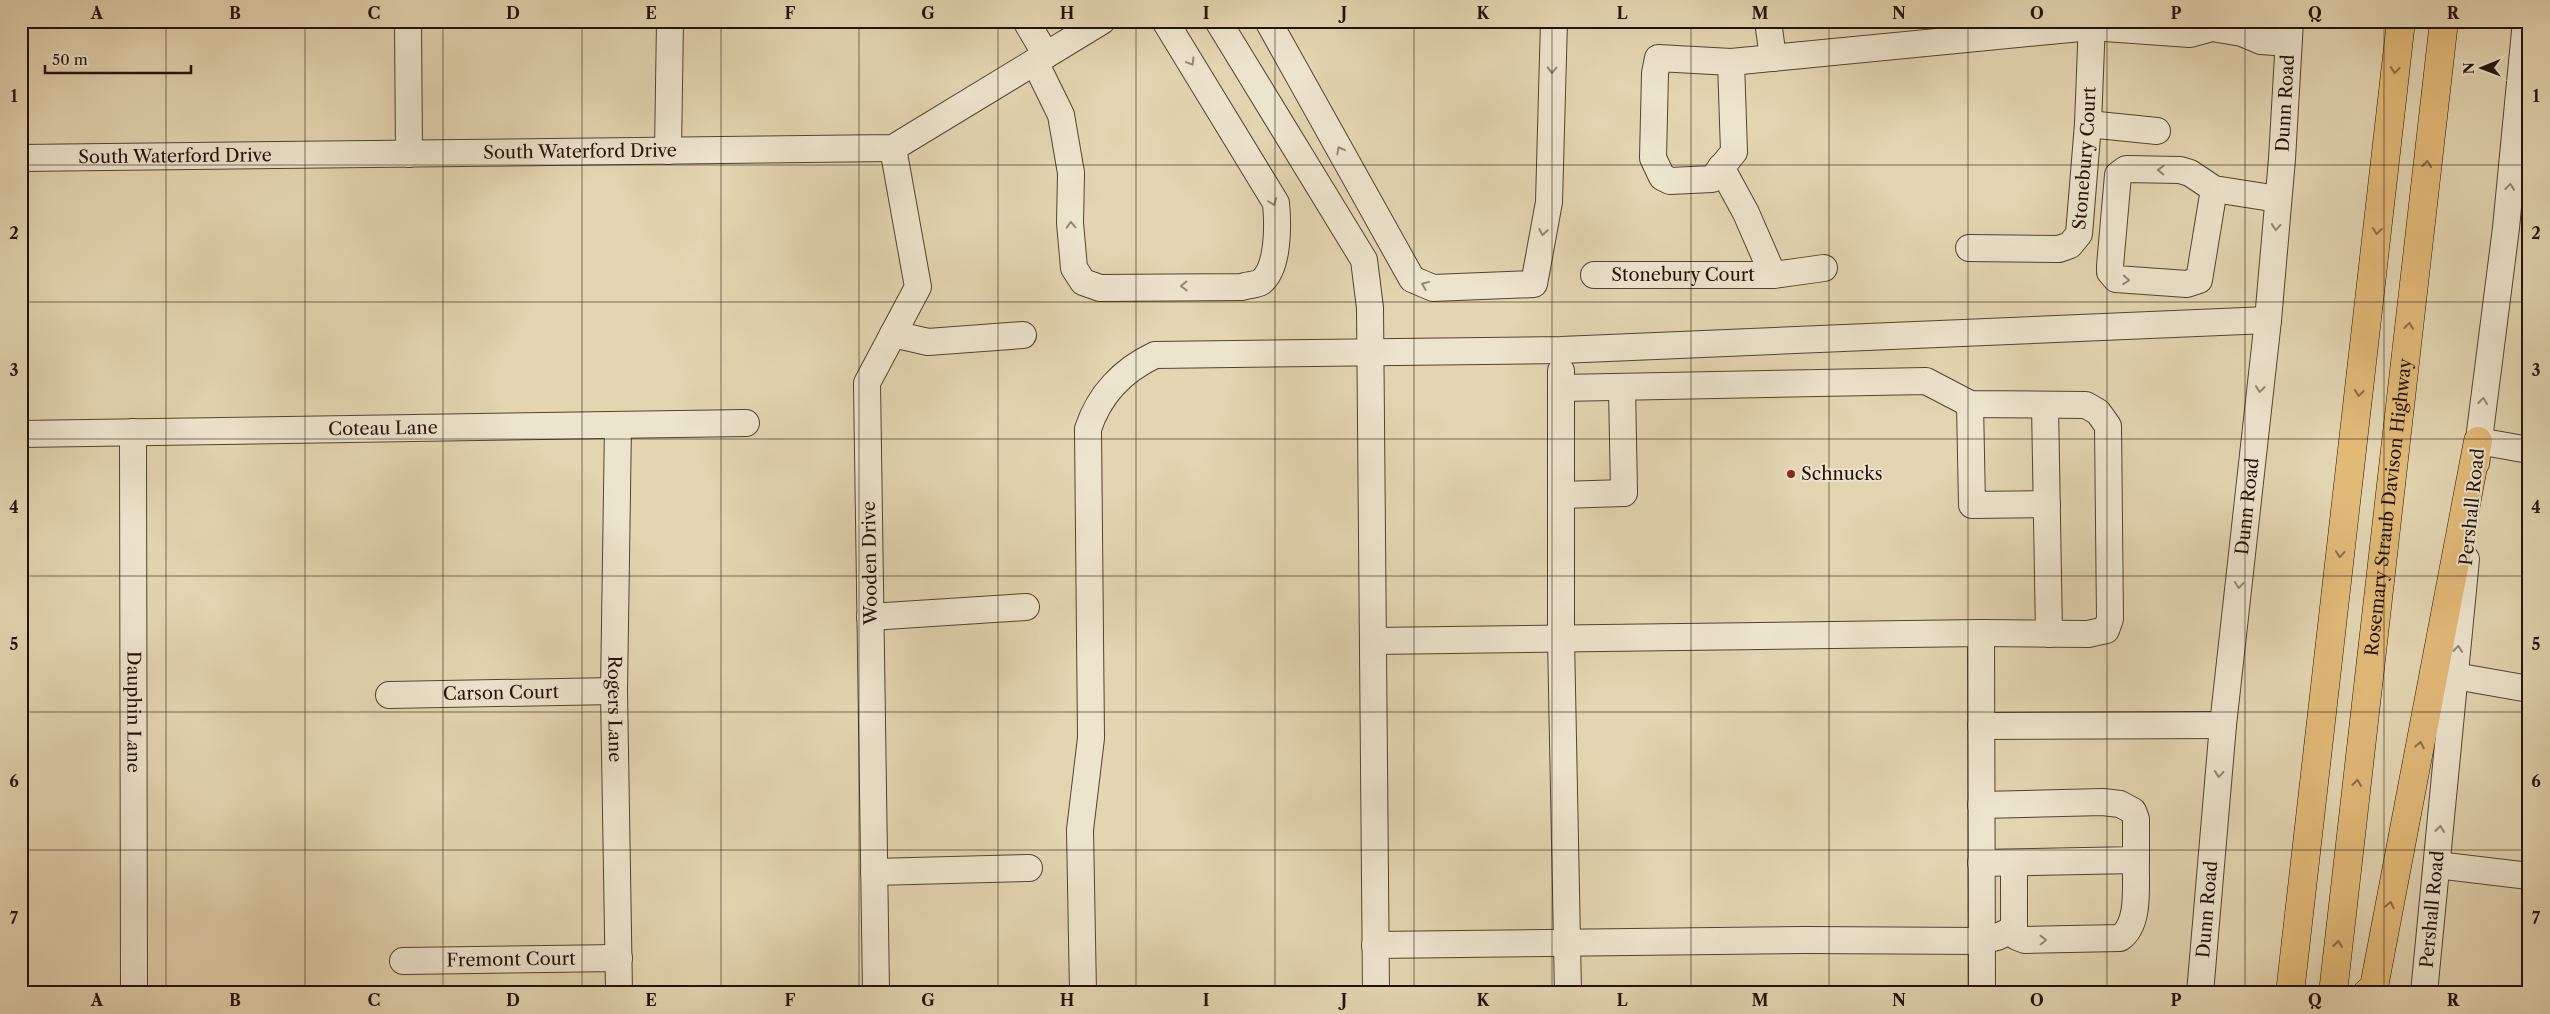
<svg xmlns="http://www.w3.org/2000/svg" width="2550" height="1014" viewBox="0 0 2550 1014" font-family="'Libre Caslon Text',serif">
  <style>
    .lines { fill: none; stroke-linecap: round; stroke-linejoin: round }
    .minor-casing { stroke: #534332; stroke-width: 28 }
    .highway-casing { stroke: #231208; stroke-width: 29 }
    .minor { stroke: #ede4cc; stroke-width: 26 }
    .highway { stroke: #e2ba78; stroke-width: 28 }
    .oneway { stroke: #928674 }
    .oneway2 { stroke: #8c6e46 }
    .grid { fill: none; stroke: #231208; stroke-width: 1; stroke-opacity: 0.55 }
    .poi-dot { fill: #8f2418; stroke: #ede4cc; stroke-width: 2 }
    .labels { text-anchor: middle; stroke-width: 4; stroke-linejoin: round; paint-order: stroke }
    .street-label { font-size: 18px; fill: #231208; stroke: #ede4cc }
    .poi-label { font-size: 18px; fill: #231208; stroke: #ede4cc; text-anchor: start }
    .neatline { fill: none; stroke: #231208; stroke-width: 2 }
    .grid-label { font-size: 16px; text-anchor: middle; font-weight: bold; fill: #231208 }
  </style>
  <rect width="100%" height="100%" fill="#e3d5b1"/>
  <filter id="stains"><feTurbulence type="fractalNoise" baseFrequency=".004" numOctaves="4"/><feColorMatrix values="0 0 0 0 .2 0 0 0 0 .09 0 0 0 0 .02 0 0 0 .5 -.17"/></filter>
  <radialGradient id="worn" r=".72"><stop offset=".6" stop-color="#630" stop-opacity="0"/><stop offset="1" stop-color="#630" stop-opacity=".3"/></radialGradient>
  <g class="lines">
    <g class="minor-casing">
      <g id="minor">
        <path d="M408,21L409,154"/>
        <path d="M1026,21L1046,55"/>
        <path d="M1218,21L1364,260L1370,308L1376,993"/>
        <path d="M1268,21L1412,279L1433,288L1534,284L1549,202L1554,21"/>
        <path d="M1768,21L1773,58"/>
        <path d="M1658,58L1731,62L1734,152L1712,179L1670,181L1662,177L1653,158L1655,73Z"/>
        <path d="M1035,62L1061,115L1071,173L1070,223L1074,268L1083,282L1100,288L1242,287C1247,285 1256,285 1261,282C1279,268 1278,224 1276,203L1165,21"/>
        <path d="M1731,62L2091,27L2190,34L2212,28L2242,33L2261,41L2288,43"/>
        <path d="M2088,124L2157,131"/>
        <path d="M668,151L670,21"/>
        <path id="s1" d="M21,158L893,148L1102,21"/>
        <path d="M1721,167L1746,213L1773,275"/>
        <path d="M2214,189L2199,280L2187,284L2116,279L2110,272V266L2118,175L2126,169L2180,170L2190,173L2214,189L2278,199"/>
        <path id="s2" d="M1969,248L2059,249L2070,245L2079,234L2088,124L2092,21"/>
        <path id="s3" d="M1594,275H1773L1824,268"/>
        <path d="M893,334L928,342L1023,335"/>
        <path d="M1561,371V638L1568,993"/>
        <path d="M1561,388L1926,381L1970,404L2086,405L2098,412L2108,426L2110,619L2106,630L2088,634L1981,633"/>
        <path d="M1970,404L1972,505L2047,504"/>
        <path d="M2045,405L2049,634"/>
        <path id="s4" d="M618,425L614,691L619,993"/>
        <path id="s5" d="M133,432L134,993"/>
        <path id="s6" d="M21,434L746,423"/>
        <path d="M2478,441L2529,450"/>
        <path d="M2476,463L2506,228L2526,21"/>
        <path d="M1561,495L1624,493L1622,387"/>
        <path d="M870,617L1026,607"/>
        <path d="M1373,641L1981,633L1982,993"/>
        <path d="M2455,676L2529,689"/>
        <path id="s7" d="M389,695L614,691"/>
        <path d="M1981,726L2223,725"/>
        <path d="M1981,805L2103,802L2120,804L2133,811L2136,819V860L1981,863"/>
        <path d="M2014,863V929L2017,937L2025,940L2120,938C2141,924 2135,883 2136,860"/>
        <path d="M2437,865L2529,876"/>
        <path d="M874,872L1029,868"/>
        <path d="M1375,945L1806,940L1981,941L1997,937L2014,929"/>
        <path id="s8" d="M403,961L619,958"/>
        <path d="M876,993L867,383L918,287L893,148"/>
        <path d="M1083,993L1080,830L1091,738L1088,429C1099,395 1123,370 1155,355L1561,350L2268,320"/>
        <path id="s9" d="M2200,993L2223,725L2268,320L2282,159L2290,21"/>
        <path id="s10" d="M2424,993L2466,559"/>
      </g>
    </g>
    <g class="highway-casing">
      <g id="highway">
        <path d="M2290,993L2401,21"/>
        <path id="s11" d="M2333,993L2444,21"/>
        <path d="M2367,993L2374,987L2478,441"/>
      </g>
    </g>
    <use href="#minor" class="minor"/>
    <use href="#highway" class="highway"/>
  </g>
  <defs><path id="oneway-chevron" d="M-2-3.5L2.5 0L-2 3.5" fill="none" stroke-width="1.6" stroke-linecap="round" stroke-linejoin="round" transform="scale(1.25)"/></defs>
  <g class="oneway">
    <use href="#oneway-chevron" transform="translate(1191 62) rotate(59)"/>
    <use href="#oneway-chevron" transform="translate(1552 70) rotate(92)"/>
    <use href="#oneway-chevron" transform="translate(1340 150) rotate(-119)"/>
    <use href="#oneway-chevron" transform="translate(2161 170) rotate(-178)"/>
    <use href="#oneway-chevron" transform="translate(2510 187) rotate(-84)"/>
    <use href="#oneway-chevron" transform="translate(1273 202) rotate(69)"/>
    <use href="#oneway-chevron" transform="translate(1071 225) rotate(-92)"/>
    <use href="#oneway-chevron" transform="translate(2276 227) rotate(95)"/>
    <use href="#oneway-chevron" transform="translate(1543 232) rotate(100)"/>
    <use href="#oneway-chevron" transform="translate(2126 280) rotate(4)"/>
    <use href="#oneway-chevron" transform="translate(1425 285) rotate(-158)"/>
    <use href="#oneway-chevron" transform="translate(1184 286) rotate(179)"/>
    <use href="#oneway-chevron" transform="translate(2260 389) rotate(96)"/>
    <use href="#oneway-chevron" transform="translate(2483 401) rotate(-83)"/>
    <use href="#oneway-chevron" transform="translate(2239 585) rotate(96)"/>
    <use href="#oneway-chevron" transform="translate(2458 649) rotate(-84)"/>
    <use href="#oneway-chevron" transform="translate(2219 774) rotate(95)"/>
    <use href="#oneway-chevron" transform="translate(2440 829) rotate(-84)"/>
    <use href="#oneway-chevron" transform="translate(2043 940) rotate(-1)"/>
  </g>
  <g class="oneway2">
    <use href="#oneway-chevron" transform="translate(2395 70) rotate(96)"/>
    <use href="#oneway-chevron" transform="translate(2427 164) rotate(-83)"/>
    <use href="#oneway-chevron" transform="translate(2377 231) rotate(96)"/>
    <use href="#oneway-chevron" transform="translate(2409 326) rotate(-84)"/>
    <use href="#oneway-chevron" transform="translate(2359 393) rotate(96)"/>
    <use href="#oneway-chevron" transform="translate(2340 554) rotate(96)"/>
    <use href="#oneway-chevron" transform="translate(2420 745) rotate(-79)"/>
    <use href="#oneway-chevron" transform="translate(2357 783) rotate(-84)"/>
    <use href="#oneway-chevron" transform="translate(2390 905) rotate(-79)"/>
    <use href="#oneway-chevron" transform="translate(2338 944) rotate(-83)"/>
  </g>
  <path class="grid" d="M166,21V993M305,21V993M443,21V993M582,21V993M721,21V993M859,21V993M998,21V993M1136,21V993M1275,21V993M1414,21V993M1552,21V993M1691,21V993M1829,21V993M1968,21V993M2107,21V993M2245,21V993M2384,21V993M21,165H2529M21,302H2529M21,439H2529M21,576H2529M21,712H2529M21,850H2529"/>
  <circle class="poi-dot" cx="1791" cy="474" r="5"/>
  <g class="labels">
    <g class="street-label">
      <text dy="6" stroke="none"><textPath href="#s9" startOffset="894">Dunn Road</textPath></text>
      <text dy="6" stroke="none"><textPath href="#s1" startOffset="559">South Waterford Drive</textPath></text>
      <text dy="6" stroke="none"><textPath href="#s1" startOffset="154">South Waterford Drive</textPath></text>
      <text dy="6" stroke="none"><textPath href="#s2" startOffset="192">Stonebury Court</textPath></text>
      <text dy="6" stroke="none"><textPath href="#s3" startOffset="89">Stonebury Court</textPath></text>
      <text dy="6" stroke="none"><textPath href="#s6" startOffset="362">Coteau Lane</textPath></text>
      <text dy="6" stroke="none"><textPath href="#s9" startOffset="489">Dunn Road</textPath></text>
      <text dy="6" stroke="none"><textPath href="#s11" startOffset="489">Rosemary Straub Davison Highway</textPath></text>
      <text transform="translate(2472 507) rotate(-84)" y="6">Pershall Road</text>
      <text transform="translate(870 563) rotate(-91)" y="6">Wooden Drive</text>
      <text dy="6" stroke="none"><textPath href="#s7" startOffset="112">Carson Court</textPath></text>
      <text dy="6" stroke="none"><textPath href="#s4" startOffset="284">Rogers Lane</textPath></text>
      <text dy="6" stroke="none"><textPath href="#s5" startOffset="280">Dauphin Lane</textPath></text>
      <text dy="6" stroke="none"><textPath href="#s9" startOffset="84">Dunn Road</textPath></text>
      <text dy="6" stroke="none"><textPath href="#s10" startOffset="84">Pershall Road</textPath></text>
      <text dy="6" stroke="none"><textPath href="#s8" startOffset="108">Fremont Court</textPath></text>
    </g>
    <g class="poi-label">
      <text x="1801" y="480">Schnucks</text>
    </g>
  </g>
  <rect width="2550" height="1014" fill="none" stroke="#e3d5b1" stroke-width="55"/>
  <g transform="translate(2482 68) rotate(269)" stroke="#ede4cc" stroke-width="4" paint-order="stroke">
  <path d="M0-4L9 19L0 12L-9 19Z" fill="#231208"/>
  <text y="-8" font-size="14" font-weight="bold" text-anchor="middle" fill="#231208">N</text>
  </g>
  <path d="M45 65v8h146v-8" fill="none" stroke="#231208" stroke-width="2.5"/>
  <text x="52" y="65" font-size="15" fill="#231208" stroke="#ede4cc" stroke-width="4" paint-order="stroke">50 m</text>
  <rect x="28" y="28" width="2494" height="958" class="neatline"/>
  <g class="grid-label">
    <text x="97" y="19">A</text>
    <text x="235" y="19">B</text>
    <text x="374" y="19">C</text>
    <text x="513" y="19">D</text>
    <text x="651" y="19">E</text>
    <text x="790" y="19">F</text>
    <text x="928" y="19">G</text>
    <text x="1067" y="19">H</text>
    <text x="1206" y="19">I</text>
    <text x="1344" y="19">J</text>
    <text x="1483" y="19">K</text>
    <text x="1622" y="19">L</text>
    <text x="1760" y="19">M</text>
    <text x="1899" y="19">N</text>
    <text x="2037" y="19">O</text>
    <text x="2176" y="19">P</text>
    <text x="2315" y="19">Q</text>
    <text x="2453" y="19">R</text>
    <text x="14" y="102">1</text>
    <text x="2536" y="102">1</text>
    <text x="14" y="239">2</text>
    <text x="2536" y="239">2</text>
    <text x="14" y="376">3</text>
    <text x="2536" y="376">3</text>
    <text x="14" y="513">4</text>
    <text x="2536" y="513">4</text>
    <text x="14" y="650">5</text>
    <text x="2536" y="650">5</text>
    <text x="14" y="787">6</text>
    <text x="2536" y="787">6</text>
    <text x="14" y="924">7</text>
    <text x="2536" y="924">7</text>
    <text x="97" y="1006">A</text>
    <text x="235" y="1006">B</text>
    <text x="374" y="1006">C</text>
    <text x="513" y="1006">D</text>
    <text x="651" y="1006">E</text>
    <text x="790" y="1006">F</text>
    <text x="928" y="1006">G</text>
    <text x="1067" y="1006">H</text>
    <text x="1206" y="1006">I</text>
    <text x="1344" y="1006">J</text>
    <text x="1483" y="1006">K</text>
    <text x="1622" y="1006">L</text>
    <text x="1760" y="1006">M</text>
    <text x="1899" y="1006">N</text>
    <text x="2037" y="1006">O</text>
    <text x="2176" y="1006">P</text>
    <text x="2315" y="1006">Q</text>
    <text x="2453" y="1006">R</text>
  </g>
  <rect width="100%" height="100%" filter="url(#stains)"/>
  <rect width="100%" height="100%" fill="url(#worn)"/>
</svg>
